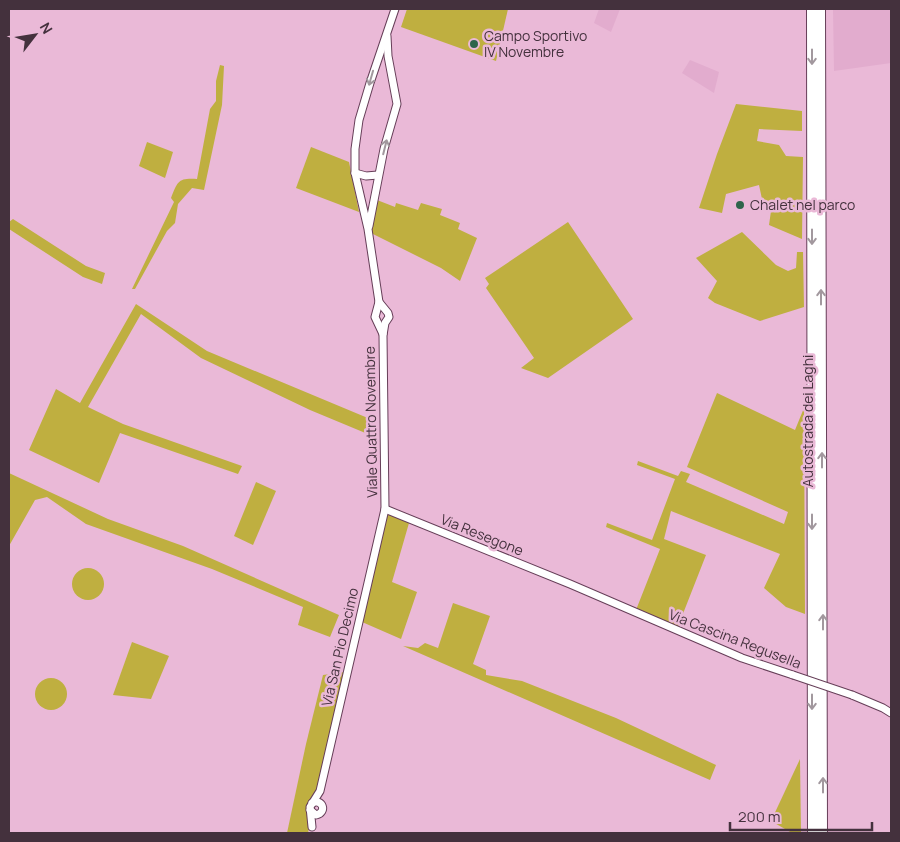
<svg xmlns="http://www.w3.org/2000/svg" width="900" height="842" viewBox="0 0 900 842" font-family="Manrope,sans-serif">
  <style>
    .built { fill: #e2acce }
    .green { fill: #bfaf40 }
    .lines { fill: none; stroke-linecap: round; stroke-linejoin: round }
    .tertiary-casing { stroke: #663e58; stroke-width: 9 }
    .motorway-casing { stroke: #663e58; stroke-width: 12 }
    .tertiary { stroke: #fff; stroke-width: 7 }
    .motorway { stroke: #fff; stroke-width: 10 }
    .tertiary-bridge-casing { stroke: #663e58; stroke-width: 9; stroke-linecap: butt }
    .tertiary-bridge { stroke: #fff; stroke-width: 7 }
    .oneway { stroke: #a2989e }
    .poi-dot { fill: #2e644b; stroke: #eab9d7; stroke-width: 2 }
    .labels { text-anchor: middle; stroke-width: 5; stroke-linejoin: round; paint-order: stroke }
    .poi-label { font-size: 14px; fill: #44313d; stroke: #eab9d7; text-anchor: start }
    .street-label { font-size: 14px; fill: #44313d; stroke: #eab9d7 }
  </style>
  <rect width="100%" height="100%" fill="#eab9d7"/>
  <g class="built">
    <path d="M599,9H620L611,32L594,23Z"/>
    <path d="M833,9H891V63L834,71Z"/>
    <path d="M690,60L719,72L714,93L682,73Z"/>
  </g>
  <g class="green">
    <path d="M407,9H508L496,61L401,27Z"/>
    <path d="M220,65L224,66L222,105L204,190L192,188L178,204L175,223L167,231L135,289H132L174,202L171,198C178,181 178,178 197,179L210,109L216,101V81Z"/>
    <path d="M736,104L802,111V131L759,129L757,141L779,145L786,156L803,157L802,239L769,225L772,204L762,199L759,185L726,194L722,213L699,208L717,154Z"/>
    <path d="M147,142L173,152L165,178L139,166Z"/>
    <path d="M311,147L349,162L359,212L296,188Z"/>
    <path d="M377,200L395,207L396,203L418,210L421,203L442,209L440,215L460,223L458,229L477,238L460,281L441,268L371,233Z"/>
    <path d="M13,219L86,266L105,273L102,284L83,277L9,229V222Z"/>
    <path d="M568,222L633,319L548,378L521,368L534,358L486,288L489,284L485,278Z"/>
    <path d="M742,232L776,265L788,271L796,268L797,252H803L804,307L760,321L715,303L708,298L717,281L696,258Z"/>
    <path d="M136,304L207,351L375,421V437L310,410L201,358L141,314L88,407L123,424L242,466L238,474L120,433L99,483L29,450L56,389L80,403Z"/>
    <path d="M717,393L795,430L804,408L805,614L786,607L764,588L780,554L671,511L664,539L706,555L677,629L636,610L660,549L606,527L607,523L652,540L675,479L637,465L638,461L678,476L681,471L690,474L686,482L784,524L788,512L687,467Z"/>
    <path d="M9,473L108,519L183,546L339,615L330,637L298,625L303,607L212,569L86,524L47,497L35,500L9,546Z"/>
    <path d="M256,482L276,491L253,545L234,536Z"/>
    <path d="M387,514L409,523L392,582L417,592L401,639L362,622Z"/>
    <circle cx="88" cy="584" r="16"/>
    <path d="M453,603L490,616L473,664L486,670V675L522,681L616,718L716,765L710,780L403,646L418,648L425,643L438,648Z"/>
    <path d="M132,642L169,656L151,699L113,695Z"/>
    <path d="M345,672L308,833H287L306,744L323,675Z"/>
    <circle cx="51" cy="694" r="16"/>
    <path d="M800,759L801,833H792L771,821Z"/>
  </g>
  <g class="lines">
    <g class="tertiary-casing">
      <g id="tertiary">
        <path d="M355,173L366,176L378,175"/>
        <path d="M369,226L384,149L397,104L388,56L387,36"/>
        <path d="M383,334L375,317L379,302L368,229L355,173V149L359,120L370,83L395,9"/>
        <path d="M385,509L570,584L742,658L793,675"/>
        <path d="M852,695L883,708L891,713"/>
        <path d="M310,810L316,815C328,812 322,798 312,803"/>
        <path d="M312,827L310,807L320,791L385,509L383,335L385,323L389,317L388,313L379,302"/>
      </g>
    </g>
    <g class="motorway-casing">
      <g id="motorway">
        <path d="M812,9L813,833"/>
        <path d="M820,9L822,833"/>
      </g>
    </g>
    <use href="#tertiary" class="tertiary"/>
    <use href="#motorway" class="motorway"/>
    <g class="tertiary-bridge-casing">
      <path id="tertiary-bridge" d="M793,675L852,695"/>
    </g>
    <use href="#tertiary-bridge" class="tertiary-bridge"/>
  </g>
  <defs><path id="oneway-shaft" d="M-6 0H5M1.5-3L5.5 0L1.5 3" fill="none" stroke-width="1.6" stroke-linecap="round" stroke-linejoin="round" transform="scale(1.25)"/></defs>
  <g class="oneway">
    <use href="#oneway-shaft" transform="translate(812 57) rotate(90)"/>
    <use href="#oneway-shaft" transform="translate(371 78) rotate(106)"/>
    <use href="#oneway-shaft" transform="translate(385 147) rotate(-76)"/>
    <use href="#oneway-shaft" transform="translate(812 237) rotate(90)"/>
    <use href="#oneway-shaft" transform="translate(821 297) rotate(-90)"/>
    <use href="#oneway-shaft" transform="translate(822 460) rotate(-90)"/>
    <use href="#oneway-shaft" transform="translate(812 522) rotate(90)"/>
    <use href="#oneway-shaft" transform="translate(823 622) rotate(-90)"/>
    <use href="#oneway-shaft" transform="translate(812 702) rotate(90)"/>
    <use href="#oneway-shaft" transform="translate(823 785) rotate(-90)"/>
  </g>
  <g class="poi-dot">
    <circle cx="474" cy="44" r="5"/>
    <circle cx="740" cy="205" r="5"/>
  </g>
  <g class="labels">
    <g class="poi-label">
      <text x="484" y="41">Campo Sportivo<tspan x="484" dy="16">IV Novembre</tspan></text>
      <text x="750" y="210">Chalet nel parco</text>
    </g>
    <g class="street-label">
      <text transform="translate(808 421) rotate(-90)" y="5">Autostrada dei Laghi</text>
      <text transform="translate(371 422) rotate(-91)" y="5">Viale Quattro Novembre</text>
      <text transform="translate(482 535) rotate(22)" y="5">Via Resegone</text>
      <text transform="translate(735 639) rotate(21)" y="5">Via Cascina Regusella</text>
      <text transform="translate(340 647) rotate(-77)" y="5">Via San Pio Decimo</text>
    </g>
  </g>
  <rect width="900" height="842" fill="none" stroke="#44313d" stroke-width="20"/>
  <g transform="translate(35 35) rotate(59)" stroke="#eab9d7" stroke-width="4" paint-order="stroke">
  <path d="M0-4L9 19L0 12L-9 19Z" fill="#44313d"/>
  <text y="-8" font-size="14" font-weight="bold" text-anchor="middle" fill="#44313d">N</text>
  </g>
  <path d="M730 822v8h142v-8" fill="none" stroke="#44313d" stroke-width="2.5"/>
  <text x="738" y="822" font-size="15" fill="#44313d" stroke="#eab9d7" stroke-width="4" paint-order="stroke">200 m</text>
</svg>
